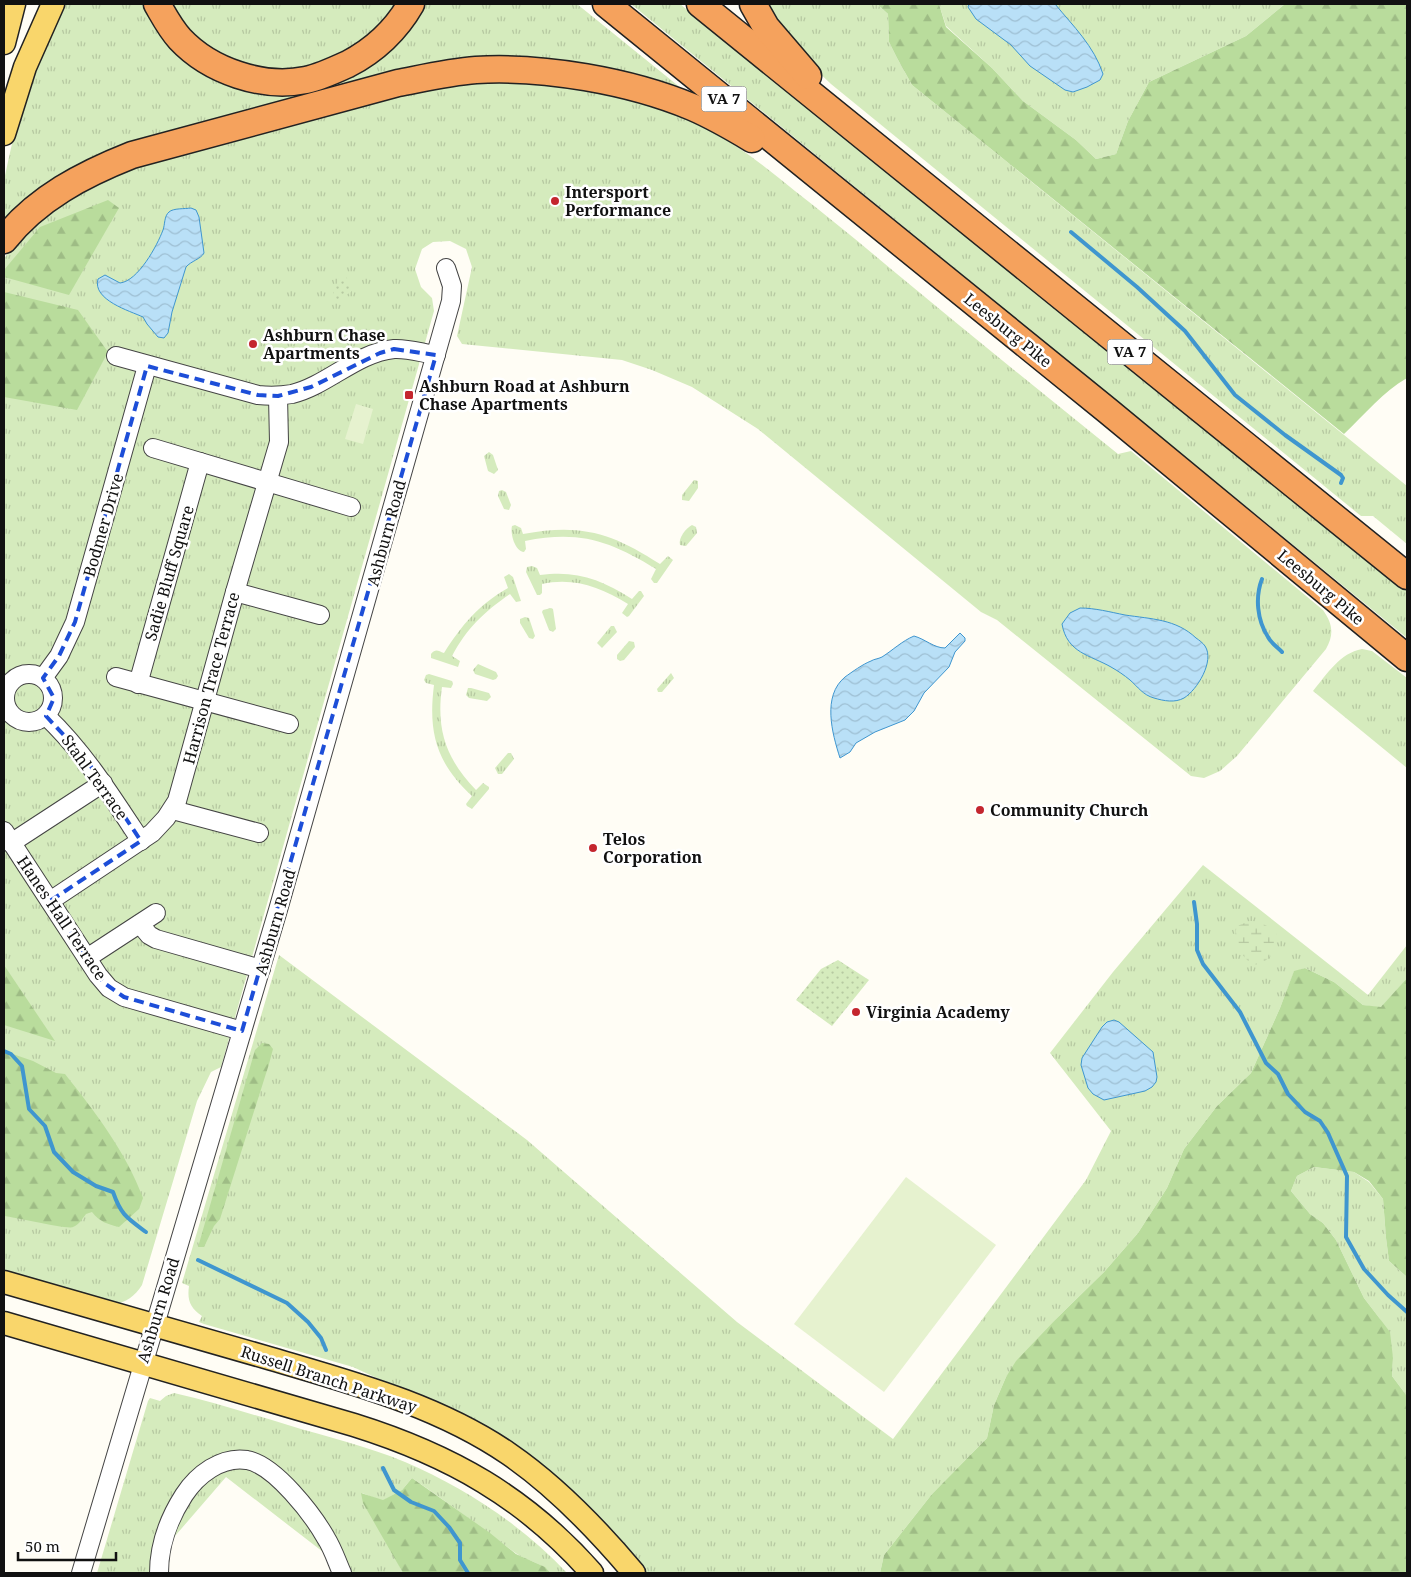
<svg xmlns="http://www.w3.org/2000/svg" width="1411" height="1577" viewBox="0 0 1411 1577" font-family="'Noto Serif',serif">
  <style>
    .grass { fill: url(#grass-tufts) }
    .forest { fill: url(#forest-firs) }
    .wetland { fill: url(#wetland-marsh) }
    .park { fill: url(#park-dots) }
    .pitch { fill: #e6f2cf }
    .water { fill: url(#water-waves); stroke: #3f96cf }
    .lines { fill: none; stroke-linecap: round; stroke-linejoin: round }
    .stream { stroke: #3f96cf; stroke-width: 4 }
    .minor-casing { stroke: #444; stroke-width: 20 }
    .major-casing { stroke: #222; stroke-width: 25 }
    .highway-casing { stroke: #222; stroke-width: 29 }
    .minor { stroke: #fff; stroke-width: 18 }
    .major { stroke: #f9d66b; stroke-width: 22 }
    .highway { stroke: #f5a25d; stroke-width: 26 }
    .marked { fill: none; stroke: #1d4ed8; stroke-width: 4; stroke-dasharray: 10 6; stroke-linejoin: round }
    .poi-dot { fill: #c4262e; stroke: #fff; stroke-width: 2 }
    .labels { text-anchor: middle; stroke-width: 5; stroke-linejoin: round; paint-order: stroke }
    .shield { fill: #fff; stroke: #585858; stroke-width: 1 }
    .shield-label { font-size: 15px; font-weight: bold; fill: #111 }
    .poi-label { font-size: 16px; font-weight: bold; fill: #111; stroke: #fff; text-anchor: start }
    .street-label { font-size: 16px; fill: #111; stroke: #fff }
  </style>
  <defs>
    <pattern id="grass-tufts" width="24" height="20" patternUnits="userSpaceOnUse" patternTransform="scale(1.25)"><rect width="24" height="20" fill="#d5ebbd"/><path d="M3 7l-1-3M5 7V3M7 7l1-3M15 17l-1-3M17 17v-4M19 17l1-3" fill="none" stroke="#b6c8a1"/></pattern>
    <pattern id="forest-firs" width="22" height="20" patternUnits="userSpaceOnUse" patternTransform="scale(1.25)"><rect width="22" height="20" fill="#b9dc9c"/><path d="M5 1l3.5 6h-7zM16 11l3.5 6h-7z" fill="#9ebc85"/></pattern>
    <pattern id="wetland-marsh" width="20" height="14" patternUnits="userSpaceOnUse" patternTransform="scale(1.25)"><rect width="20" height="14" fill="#d5ebbd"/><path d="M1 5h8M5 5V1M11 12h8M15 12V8" fill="none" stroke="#b6c8a1"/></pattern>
    <pattern id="park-dots" width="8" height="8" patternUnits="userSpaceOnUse" patternTransform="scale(1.25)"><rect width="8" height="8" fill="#d5ebbd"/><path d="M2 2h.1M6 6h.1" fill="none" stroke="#b6c8a1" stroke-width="1.8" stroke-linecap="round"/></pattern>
    <pattern id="water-waves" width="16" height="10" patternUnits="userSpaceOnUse" patternTransform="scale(1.25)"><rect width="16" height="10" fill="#b9e0f7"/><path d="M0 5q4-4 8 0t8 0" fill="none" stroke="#9ebfd3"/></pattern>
  </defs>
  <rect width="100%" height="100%" fill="#fffdf5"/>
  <g class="grass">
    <path d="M62,4H146L173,44L302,89L419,4H577L692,97L574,67L281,104L4,223V180L11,148L26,90Z"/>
    <path d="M167,4H399L358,48L301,69L273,71L248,67L205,46L185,28Z"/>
    <path d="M631,4H680L1361,553L1407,591V638Z"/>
    <path d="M762,4H877L888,14L889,42L897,58L912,85L1407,486V544L1373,516H1361L831,84L792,47Z"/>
    <path d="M939,4H1285L1246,36L1149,82L1128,121L1116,154L1096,159L1076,140L1023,101L992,68L946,26Z"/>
    <path d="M471,83C525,83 584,84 636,97C697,113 747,152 795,191C827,216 859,242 891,269C966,331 1042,393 1118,454L1131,451L1323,610C1333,624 1334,635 1326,649L1237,756L1220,771L1204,778L1191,776L997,620L981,612L758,429L692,387L652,370L622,360L462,344L457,336L472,267L466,249L450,241L433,242L422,249L415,269L421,287L432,298L434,311L221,1067L211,1072L197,1101L142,1285C135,1296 126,1303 113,1304L4,1273V259C8,252 16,245 22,239C56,203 95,183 141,165L417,91Z"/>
    <path d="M489,452L493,455L498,470L494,474L488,471L484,456Z"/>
    <path d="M694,480L698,481V488L689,501L682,500V495Z"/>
    <path d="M502,490L506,492L511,505L509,510L504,509L498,496L499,491Z"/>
    <path d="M515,525L521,528L523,534C581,523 612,533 660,564L668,556L673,560L657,583H654L651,579L656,569C610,541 580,530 525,541L526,549L524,552C515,551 510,534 512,526Z"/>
    <path d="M692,525L696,527L697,533L686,546L680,545C678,538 686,528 692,525Z"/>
    <path d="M532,566L537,568L540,575C576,570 601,579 632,599L639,591H641L644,596L629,616L627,617L622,613L628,604C601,587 573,577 542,584V593L540,595H537L526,572L527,567Z"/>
    <path d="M509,574L513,577L521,601L516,602L510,594C484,612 467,628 452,656L460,661L458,667L431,658V654C436,648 438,651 444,653C462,625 478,605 508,588L504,577Z"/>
    <path d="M551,608L553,609L556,629L553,632L549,630L542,612L543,610Z"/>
    <path d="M525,617L529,618L535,636L533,639L529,638L520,623V619Z"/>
    <path d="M611,626H614L617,632L602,648L597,643Z"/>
    <path d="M629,641L634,642L635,647L624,660L620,661L617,659V655Z"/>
    <path d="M1362,649L1372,651L1407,678V768L1313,691C1327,674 1340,653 1362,649Z"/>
    <path d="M478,664L496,672L498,676L496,679L493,680L475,674L473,670Z"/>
    <path d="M671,673L674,678L662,692H658L657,689Z"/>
    <path d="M429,674L452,681L453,684L451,688L442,687C436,730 446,759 476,790L483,783L489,787V789L472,809L467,806L466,804L472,796C436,763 428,732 434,685L426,683L424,680L426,675Z"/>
    <path d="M468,688H471L489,693L491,697L487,701L469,698L466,695Z"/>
    <path d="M508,753H511L514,759L502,774H498L495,768Z"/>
    <path d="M1203,865L1368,995L1407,945V978L1381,1008L1363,1005L1334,982L1305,968L1294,972L1280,1008L1251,1073L1217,1106L1184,1149L1167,1188L1138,1233L1104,1272L1059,1316L1006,1377L994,1405L987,1438L932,1494L884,1555L880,1573H646L617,1539L409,1393L353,1367L204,1324L199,1322L202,1316C190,1308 187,1300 189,1286L182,1283L279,955L527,1140L737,1322L893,1439L1086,1180L1111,1131L1050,1053L1113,972Z"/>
    <path d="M1314,1167L1354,1172L1369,1182L1383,1199L1386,1238L1389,1261L1407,1277V1396L1392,1376L1393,1358L1380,1319L1364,1298L1336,1240L1323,1223L1310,1214L1291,1191L1297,1176Z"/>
    <path d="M174,1393C213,1402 251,1414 288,1425C327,1437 367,1446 405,1462C464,1487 523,1526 567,1573H551C541,1562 526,1561 514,1552C480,1527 447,1502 412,1478L402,1490L382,1501L362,1493L403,1573H336L327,1555L226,1477L169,1543V1573H97L148,1401L150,1398L160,1401L166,1396Z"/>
  </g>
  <g class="forest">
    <path d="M877,4H939L946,27L992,68L1023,101L1076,140L1096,159L1116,154L1128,121L1149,82L1246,36L1285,4H1407V378C1383,392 1365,414 1344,434L912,85L897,58L889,42L888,14Z"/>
    <path d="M108,200L119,208L69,295L4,277V270L40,227Z"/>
    <path d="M4,292L78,310L108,352L77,410L4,397Z"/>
    <path d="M4,965L55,1041L4,1025Z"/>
    <path d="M1305,968L1334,982L1363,1005L1381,1007L1407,978V1277L1389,1261L1386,1238L1383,1199L1369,1181L1354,1172L1314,1167L1297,1176L1291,1191L1310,1214L1323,1223L1336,1240L1364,1298L1390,1332L1393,1358L1392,1376L1407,1396V1573H880L884,1555L932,1494L987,1438L994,1405L1006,1377L1016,1361L1059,1316L1104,1272L1138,1233L1167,1188L1184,1149L1217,1106L1251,1073L1280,1008L1294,971Z"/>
    <path d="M262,1043L269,1044L273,1049L269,1064L220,1219L214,1226L204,1247H198L255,1050Z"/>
    <path d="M4,1051L33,1061L56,1073L65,1074C95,1112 126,1152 143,1198L139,1209L119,1227C107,1224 100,1222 92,1212L86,1214C82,1219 79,1225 73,1227C68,1230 15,1217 4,1216Z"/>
    <path d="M412,1478L490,1533L516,1554L545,1567L551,1573H403L363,1503L361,1493L383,1500L402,1490Z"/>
  </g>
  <path class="wetland" d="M1250,921L1259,922L1275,930C1281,945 1271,963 1253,965C1240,955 1232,942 1237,926Z"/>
  <g class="park">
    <path d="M342,276L346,277L352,287L351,292L339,299H331L339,278Z"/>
    <path d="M838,960L869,980L832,1026L796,1000L821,969Z"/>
  </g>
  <g class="pitch">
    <path d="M356,404L373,409L363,444L345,439Z"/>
    <path d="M906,1177L996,1245L884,1392L794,1324Z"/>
  </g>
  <g class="water">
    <path d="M969,4H1055C1073,26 1094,46 1103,74L1100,80L1087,87L1073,92L1065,90L1030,66L1011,45L976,19L968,7Z"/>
    <path d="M191,208L196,210L199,217L204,253C201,259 191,261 186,267L172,312L168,333L164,338L158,337L147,324L143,317C130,311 92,300 98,279L105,275L120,283C138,281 157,246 163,230C165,225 164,216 169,212C173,208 185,209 191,208Z"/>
    <path d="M1080,608C1095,608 1110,612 1125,615C1151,619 1176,619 1196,638C1199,640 1203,643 1205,646C1215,661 1197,690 1184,698C1175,703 1164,701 1154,698C1143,695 1138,687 1130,680C1124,675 1118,671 1111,667C1090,655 1067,653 1062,624L1070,613Z"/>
    <path d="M960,633L965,638V641L955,652L949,667L924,693L914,711L905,720L875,732L856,743L850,752L840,758C832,733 822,696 845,677C852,672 863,664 871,661C874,659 878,659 882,657C893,650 902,641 914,636C925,639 934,648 945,648Z"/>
    <path d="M1114,1020L1119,1022L1153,1052L1157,1077L1156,1082L1152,1087L1145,1091L1104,1100L1093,1094L1088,1088L1081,1065L1082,1058L1102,1027L1107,1022Z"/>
  </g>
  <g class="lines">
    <g class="stream">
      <path d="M1071,232L1137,287L1185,331L1235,395L1285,435L1341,475L1343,478L1341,483"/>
      <path d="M1262,579C1255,597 1257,620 1268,637C1271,643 1277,647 1282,652"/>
      <path d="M1194,902L1197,924V950L1203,964L1240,1012L1266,1063L1278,1074L1288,1094L1305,1112L1320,1121L1328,1133L1347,1176L1346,1237L1364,1269L1388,1295L1407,1312"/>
      <path d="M4,1051L11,1054L22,1066L29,1109L45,1126L54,1152L73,1172L96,1186L113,1192C121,1215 127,1218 146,1232"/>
      <path d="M198,1260L287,1303L308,1322L321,1338L326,1350"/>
      <path d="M383,1468L394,1490L411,1502L434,1511L449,1527L460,1543V1560L468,1573"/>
    </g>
    <g class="minor-casing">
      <g id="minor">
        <path d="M116,356L258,395C269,396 280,396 292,394C328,385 356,353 394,349C407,348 422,353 436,355"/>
        <path d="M153,448L351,507"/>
        <path d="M235,592L320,615"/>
        <circle cx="29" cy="698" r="24"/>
        <path d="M116,677L289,724"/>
        <path d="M43,678L59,656L75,622L147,366"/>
        <path d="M138,684L200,462"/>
        <path d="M46,716C84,752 112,797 141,841"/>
        <path d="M173,810L259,833"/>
        <path d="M4,831L98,975L109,988L124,997L242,1031"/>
        <path d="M11,843L103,783"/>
        <path d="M50,901L152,833L166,818L177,801L235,592L279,442L278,396"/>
        <path d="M140,924L149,935L156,939L261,969"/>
        <path d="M87,958L156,913"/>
        <path d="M81,1573C146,1352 214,1131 278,910C337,707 394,504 451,301L452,286L446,268"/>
        <path d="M159,1573C159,1544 168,1520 184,1495C197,1475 221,1456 247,1460C275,1465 313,1515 326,1538C333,1549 337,1562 342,1573"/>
      </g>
    </g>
    <g class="major-casing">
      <g id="major">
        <path d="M4,43L14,4"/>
        <path d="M4,134L25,67L53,4"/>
        <path d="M4,1282C91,1307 178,1332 265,1357C349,1382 436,1404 509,1454C557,1487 597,1529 634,1573"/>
        <path d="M4,1323L354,1425C450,1455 525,1497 592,1573"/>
      </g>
    </g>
    <g class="highway-casing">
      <g id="highway">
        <path d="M157,4C164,16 170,28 180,39C210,71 263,89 306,80C320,77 335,70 348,64C375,50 396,30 411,4"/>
        <path d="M606,4L1108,411L1407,658"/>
        <path d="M700,4L1407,576"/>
        <path d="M753,4L766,27L808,76"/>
        <path d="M4,240C37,198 84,174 132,155L398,83C424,78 450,72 476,70C543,66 630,81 692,107C713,116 732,127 752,139"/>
      </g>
    </g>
    <use href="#minor" class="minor"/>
    <use href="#major" class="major"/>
    <use href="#highway" class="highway"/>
  </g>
  <path class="marked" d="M394,349L436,355L242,1031L124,997L103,982L50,901L141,841L86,759L46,716L54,698L43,678L59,656L75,622L147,366L258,395L278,396L311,387L380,353Z"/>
  <g class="poi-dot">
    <circle cx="555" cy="201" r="5"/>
    <circle cx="253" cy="344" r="5"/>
    <rect x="404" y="390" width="10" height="10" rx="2.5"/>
    <circle cx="980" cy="810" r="5"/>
    <circle cx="593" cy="848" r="5"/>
    <circle cx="856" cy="1012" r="5"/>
  </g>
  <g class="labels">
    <g class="shield">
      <rect x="701.5" y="86.5" width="45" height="25" rx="4"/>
      <rect x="1107.5" y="339.5" width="45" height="25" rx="4"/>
    </g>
    <g class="shield-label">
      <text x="724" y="104">VA 7</text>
      <text x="1130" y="357">VA 7</text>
    </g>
    <g class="poi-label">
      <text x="565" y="198">Intersport<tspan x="565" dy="18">Performance</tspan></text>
      <text x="263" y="341">Ashburn Chase<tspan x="263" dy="18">Apartments</tspan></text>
      <text x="419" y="392">Ashburn Road at Ashburn<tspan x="419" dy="18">Chase Apartments</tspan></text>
      <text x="990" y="816">Community Church</text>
      <text x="603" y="845">Telos<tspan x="603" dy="18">Corporation</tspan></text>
      <text x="866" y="1018">Virginia Academy</text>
    </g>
    <g class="street-label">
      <text transform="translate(1008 330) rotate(39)" y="6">Leesburg Pike</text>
      <text transform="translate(103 525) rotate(-74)" y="6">Bodmer Drive</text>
      <text transform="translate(386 533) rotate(-75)" y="6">Ashburn Road</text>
      <text transform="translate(169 573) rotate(-74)" y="6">Sadie Bluff Square</text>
      <text transform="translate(1321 587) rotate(40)" y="6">Leesburg Pike</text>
      <text transform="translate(211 678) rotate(-75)" y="6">Harrison Trace Terrace</text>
      <text transform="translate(95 777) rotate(54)" y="6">Stahl Terrace</text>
      <text transform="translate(62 918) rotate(56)" y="6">Hanes Hall Terrace</text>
      <text transform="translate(275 922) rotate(-74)" y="6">Ashburn Road</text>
      <text transform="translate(158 1310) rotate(-73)" y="6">Ashburn Road</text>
      <text transform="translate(329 1379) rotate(18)" y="6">Russell Branch Parkway</text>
    </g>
  </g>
  <rect width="1411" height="1577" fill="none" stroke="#111111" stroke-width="10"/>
  <path d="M18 1552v8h98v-8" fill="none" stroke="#111111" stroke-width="2.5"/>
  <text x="25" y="1552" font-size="15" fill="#111111" stroke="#ffffff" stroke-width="4" paint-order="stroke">50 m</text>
</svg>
